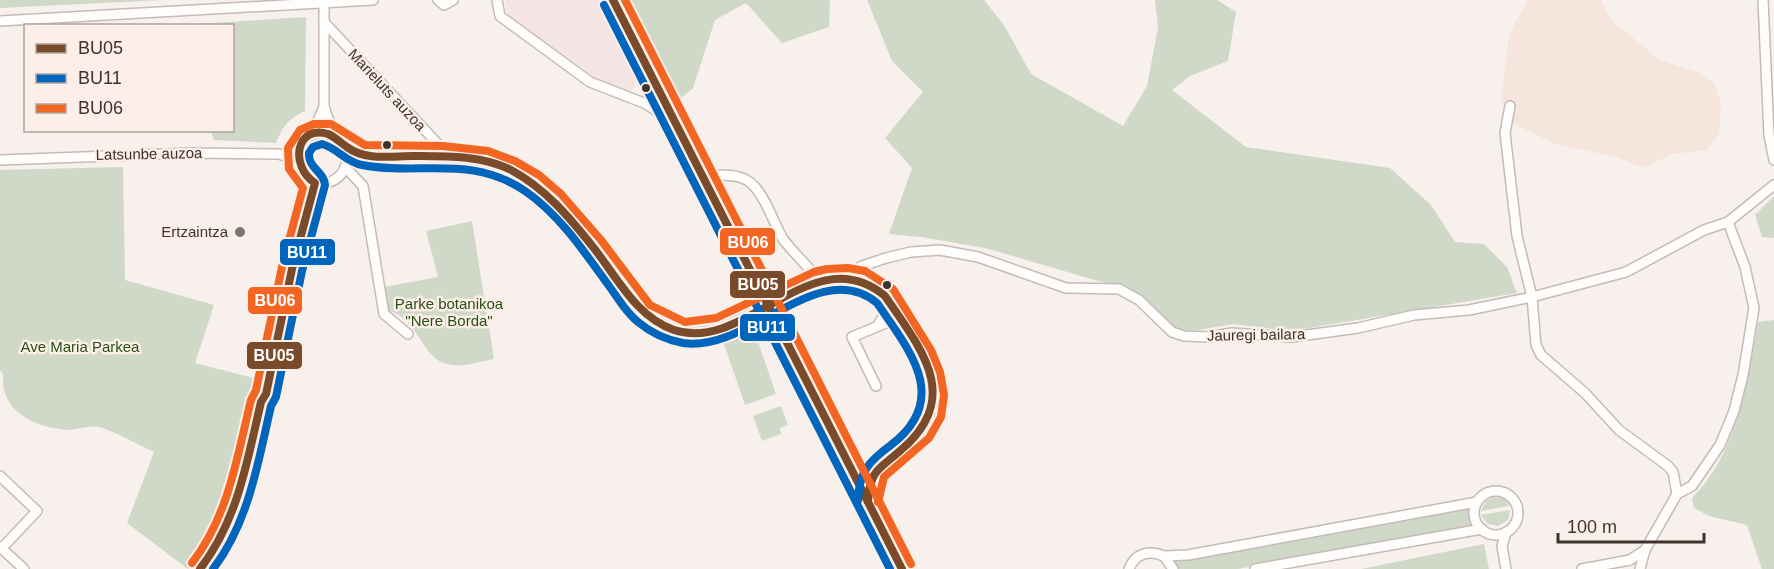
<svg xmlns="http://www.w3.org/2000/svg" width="1774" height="569" viewBox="0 0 1774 569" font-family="Helvetica,sans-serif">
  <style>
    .built { fill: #f5e5dc }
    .education { fill: #f5e4e4 }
    .green { fill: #d0d8c8 }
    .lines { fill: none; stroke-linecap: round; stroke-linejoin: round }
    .minor-casing { stroke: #c4bbb7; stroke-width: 12 }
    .major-casing { stroke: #d2cdca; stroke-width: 15 }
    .minor { stroke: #fefdfc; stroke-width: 9 }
    .major { stroke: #f6f2ef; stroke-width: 12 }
    .major-bridge-casing { stroke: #d2cdca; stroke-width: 15; stroke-linecap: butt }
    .major-bridge { stroke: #f6f2ef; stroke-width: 12 }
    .bus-1-casing { stroke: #fcefe8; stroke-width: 12 }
    .bus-2-casing { stroke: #fcefe8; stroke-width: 12 }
    .bus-3-casing { stroke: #fcefe8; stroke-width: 12 }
    .bus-1 { stroke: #7a4b2a; stroke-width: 8 }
    .bus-2 { stroke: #0065bd; stroke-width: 8 }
    .bus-3 { stroke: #f26522; stroke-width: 8 }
    .bus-dot { fill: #3f332c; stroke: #fcefe8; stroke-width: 2 }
    .poi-dot { fill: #7f756f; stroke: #fcefe8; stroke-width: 2 }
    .labels { text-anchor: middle; stroke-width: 5; stroke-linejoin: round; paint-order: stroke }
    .street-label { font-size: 15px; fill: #3f332c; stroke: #fcefe8 }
    .poi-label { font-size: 15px; fill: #3f332c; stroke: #fcefe8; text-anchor: end }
    .park-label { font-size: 15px; fill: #275115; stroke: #fcefe8 }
    .line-badge { stroke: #fcefe8; stroke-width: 2 }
    .badge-label { font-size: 16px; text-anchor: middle; font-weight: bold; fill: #fff }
  </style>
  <rect width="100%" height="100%" fill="#f7f0ec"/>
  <path class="built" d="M1527,0H1601L1612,21L1660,60L1697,72L1714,83L1721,103L1719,135L1706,150L1672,154L1643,168L1616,157L1552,143L1514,123L1501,101L1509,35Z"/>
  <path class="education" d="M505,0H600L630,61L636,78L635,88L630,91L596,78L513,20L507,14Z"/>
  <g class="green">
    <path d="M0,0H163L0,8Z"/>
    <path d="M623,0H830L829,27L782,43L746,3L715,20L693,88L674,104Z"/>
    <path d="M867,0H984L1004,25L1031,74L1123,126L1147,86L1158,28L1155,0H1217L1236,12L1228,61L1190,76L1172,90L1246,147L1390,168L1431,205L1455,242L1484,244L1507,267L1517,293L1303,329H1275L1233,324L1193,331L1175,328L1119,287L985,248L921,237L889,234L912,168L885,138L923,92L892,61Z"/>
    <path d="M306,17L305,111C288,119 283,126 276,143L214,140L211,132H202L232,130V26L197,24Z"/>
    <path d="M123,167L125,280L214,305L195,363L257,379L225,503L208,544L188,569L127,523L154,452C136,444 117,432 99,427C90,425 77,430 67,430C34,427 0,412 3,374L0,370V170Z"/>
    <path d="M1774,196V238L1762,237L1755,215Z"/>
    <path d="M472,221L494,359C482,361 465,367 452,365C420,362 420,315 385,310L383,301L388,298L384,287L438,277L426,231Z"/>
    <path d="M1774,320V569H1762L1747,525L1709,516L1694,508L1692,498C1737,454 1747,382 1758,322Z"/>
    <path d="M754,330L776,394L745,405L723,341Z"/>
    <path d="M781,406L788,425L780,428L781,434L762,441L753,416Z"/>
    <path d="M1494,497L1505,498L1509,506L1481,511L1486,501Z"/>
    <path d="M1468,507L1471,525L1238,569H1179L1175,561Z"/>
    <path d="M1510,510L1508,520L1498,526L1488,524L1481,515Z"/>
    <path d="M1484,544L1489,569H1361Z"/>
  </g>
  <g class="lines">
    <g class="minor-casing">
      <g id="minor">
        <path d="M438,0L444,5L453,0"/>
        <path d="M497,0L500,16L590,82L644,103L673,121"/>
        <path d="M1763,0L1769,135L1774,160"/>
        <path d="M0,21L373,0"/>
        <path d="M324,22L451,158"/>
        <path d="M1510,106L1505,133L1517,236L1532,297L1536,345L1541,355L1585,393L1619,430L1668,466L1673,472L1677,494"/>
        <path d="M324,107L335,137"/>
        <circle cx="322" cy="158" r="25"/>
        <path d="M311,136L324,107V0"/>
        <path d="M343,144L356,153L371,156C408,157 448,153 485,161C553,175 601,262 643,313C658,323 672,332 690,333C721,335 788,295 819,281C846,275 864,277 885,296C919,347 967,402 900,451C876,468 869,468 868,501"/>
        <path d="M0,160L192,153L279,154L297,160"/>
        <path d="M345,167L363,186L384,314L408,334"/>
        <path d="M720,175C732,175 745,176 754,186C767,200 773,222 783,239C793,253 809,266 819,281"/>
        <path d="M845,276L862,266L886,258L911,252L940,250L978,257L1066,288L1119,289L1139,300L1172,332L1184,336L1209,337L1232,333L1292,337L1358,328L1414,315L1469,310L1532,297L1626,272L1704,230L1728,222L1774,185"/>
        <path d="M878,325L885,314V296"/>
        <path d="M876,386L852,337L888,322L903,323"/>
        <path d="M849,464L860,467L877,465"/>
        <path d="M0,476L37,511L2,548"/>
        <circle cx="1496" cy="513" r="22"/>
        <path d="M0,547L24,569"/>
        <path d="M1164,556L1188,555L1477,502"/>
        <path d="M200,569C240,525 247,458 261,402L266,394L292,269L315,183"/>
        <path d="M1129,569C1135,553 1149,550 1164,556L1173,569"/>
        <path d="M1255,569L1482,529"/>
        <path d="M1506,569L1502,546L1506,532"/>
        <path d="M1582,569L1630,560L1645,550"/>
        <path d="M1640,569L1645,550L1677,494L1692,486L1720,445L1734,411L1743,375L1754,308L1745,267L1728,222"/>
      </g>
    </g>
    <g class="major-casing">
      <g id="major">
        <path d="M613,0L760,292"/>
        <path d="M773,318L902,569"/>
      </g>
    </g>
    <use href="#minor" class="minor"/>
    <use href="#major" class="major"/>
    <g class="major-bridge-casing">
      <path id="major-bridge" d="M760,292L773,318"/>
    </g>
    <use href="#major-bridge" class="major-bridge"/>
    <g class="bus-1-casing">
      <g id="bus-1">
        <path d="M613,0L902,569"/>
        <path d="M200,569C238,520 247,461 261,402L266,394L292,269L315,183C289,166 296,124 328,134C335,137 341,143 347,147C365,161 392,156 413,156C445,156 482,155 511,170C545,188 570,218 593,247C617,277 636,317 674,330C747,354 812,236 885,296C921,349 963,397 901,450C880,469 870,469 868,501"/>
      </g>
    </g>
    <g class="bus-2-casing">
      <g id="bus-2">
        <path d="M604,5L890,569"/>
        <path d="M213,569C249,522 258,462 271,406L276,397L302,271L325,185C324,171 308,169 309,153L313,147L322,144C337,148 346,162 362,165C420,176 471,154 525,191C560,215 585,253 609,286C618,298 626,313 638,322C650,332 667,340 683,343C749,353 819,255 877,303C910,351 951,399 891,445C869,461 859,472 858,500"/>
      </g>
    </g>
    <g class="bus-3-casing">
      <g id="bus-3">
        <path d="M625,0L911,564"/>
        <path d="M192,563C229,515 237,457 251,400L256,390L282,267L303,188L289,169L288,148L300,130L314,124H331L365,145L443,146L488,151L515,161L539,175L561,194L601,240L650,305L685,322L716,318L814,272L827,269L848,268L865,271L893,289L931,350L940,372L944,395L941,417L929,438L884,477L878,502"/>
      </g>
    </g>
    <use href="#bus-1" class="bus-1"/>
    <use href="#bus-2" class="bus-2"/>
    <use href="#bus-3" class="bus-3"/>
  </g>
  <g class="bus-dot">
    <circle cx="646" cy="88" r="5"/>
    <circle cx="387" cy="145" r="5"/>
    <circle cx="887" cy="285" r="5"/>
  </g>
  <circle class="poi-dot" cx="240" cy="232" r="6"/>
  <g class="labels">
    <g class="street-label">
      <text transform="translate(387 90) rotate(47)" y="5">Marieluts auzoa</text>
      <text transform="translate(149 154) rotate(-1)" y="5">Latsunbe auzoa</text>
      <text transform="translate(1256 335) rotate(-1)" y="5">Jauregi bailara</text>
    </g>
    <g class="poi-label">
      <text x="228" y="237">Ertzaintza</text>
    </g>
    <g class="park-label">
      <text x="449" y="309">Parke botanikoa<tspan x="449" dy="17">"Nere Borda"</tspan></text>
      <text x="80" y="352">Ave Maria Parkea</text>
    </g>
  </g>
  <g class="line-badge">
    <rect x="719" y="227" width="57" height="29" rx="6" fill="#f26522"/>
    <rect x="279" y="238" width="57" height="28" rx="6" fill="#0065bd"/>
    <rect x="729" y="270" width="57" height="29" rx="6" fill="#7a4b2a"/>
    <rect x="247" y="286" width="56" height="29" rx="6" fill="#f26522"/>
    <rect x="739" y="313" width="57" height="29" rx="6" fill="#0065bd"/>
    <rect x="246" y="341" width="57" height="29" rx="6" fill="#7a4b2a"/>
  </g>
  <g class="badge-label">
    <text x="748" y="248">BU06</text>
    <text x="307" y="258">BU11</text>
    <text x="758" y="290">BU05</text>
    <text x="275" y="306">BU06</text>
    <text x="767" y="333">BU11</text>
    <text x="274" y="361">BU05</text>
  </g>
  <rect x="24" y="24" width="210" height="108" fill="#fcefe8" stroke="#b0a49d" stroke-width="1.5"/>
  <rect x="36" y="44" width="30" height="9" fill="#7a4b2a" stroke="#b0a49d" stroke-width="1.5"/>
  <text x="78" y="54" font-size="18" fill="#3f332c">BU05</text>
  <rect x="36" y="74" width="30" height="9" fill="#0065bd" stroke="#b0a49d" stroke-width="1.5"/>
  <text x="78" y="84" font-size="18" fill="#3f332c">BU11</text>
  <rect x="36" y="104" width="30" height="9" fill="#f26522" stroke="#b0a49d" stroke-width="1.5"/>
  <text x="78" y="114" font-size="18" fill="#3f332c">BU06</text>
  <path d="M1558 533v9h146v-9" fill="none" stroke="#3f332c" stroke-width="3"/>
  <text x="1567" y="533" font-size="18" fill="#3f332c" stroke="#fcefe8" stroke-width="4.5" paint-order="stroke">100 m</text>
</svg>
